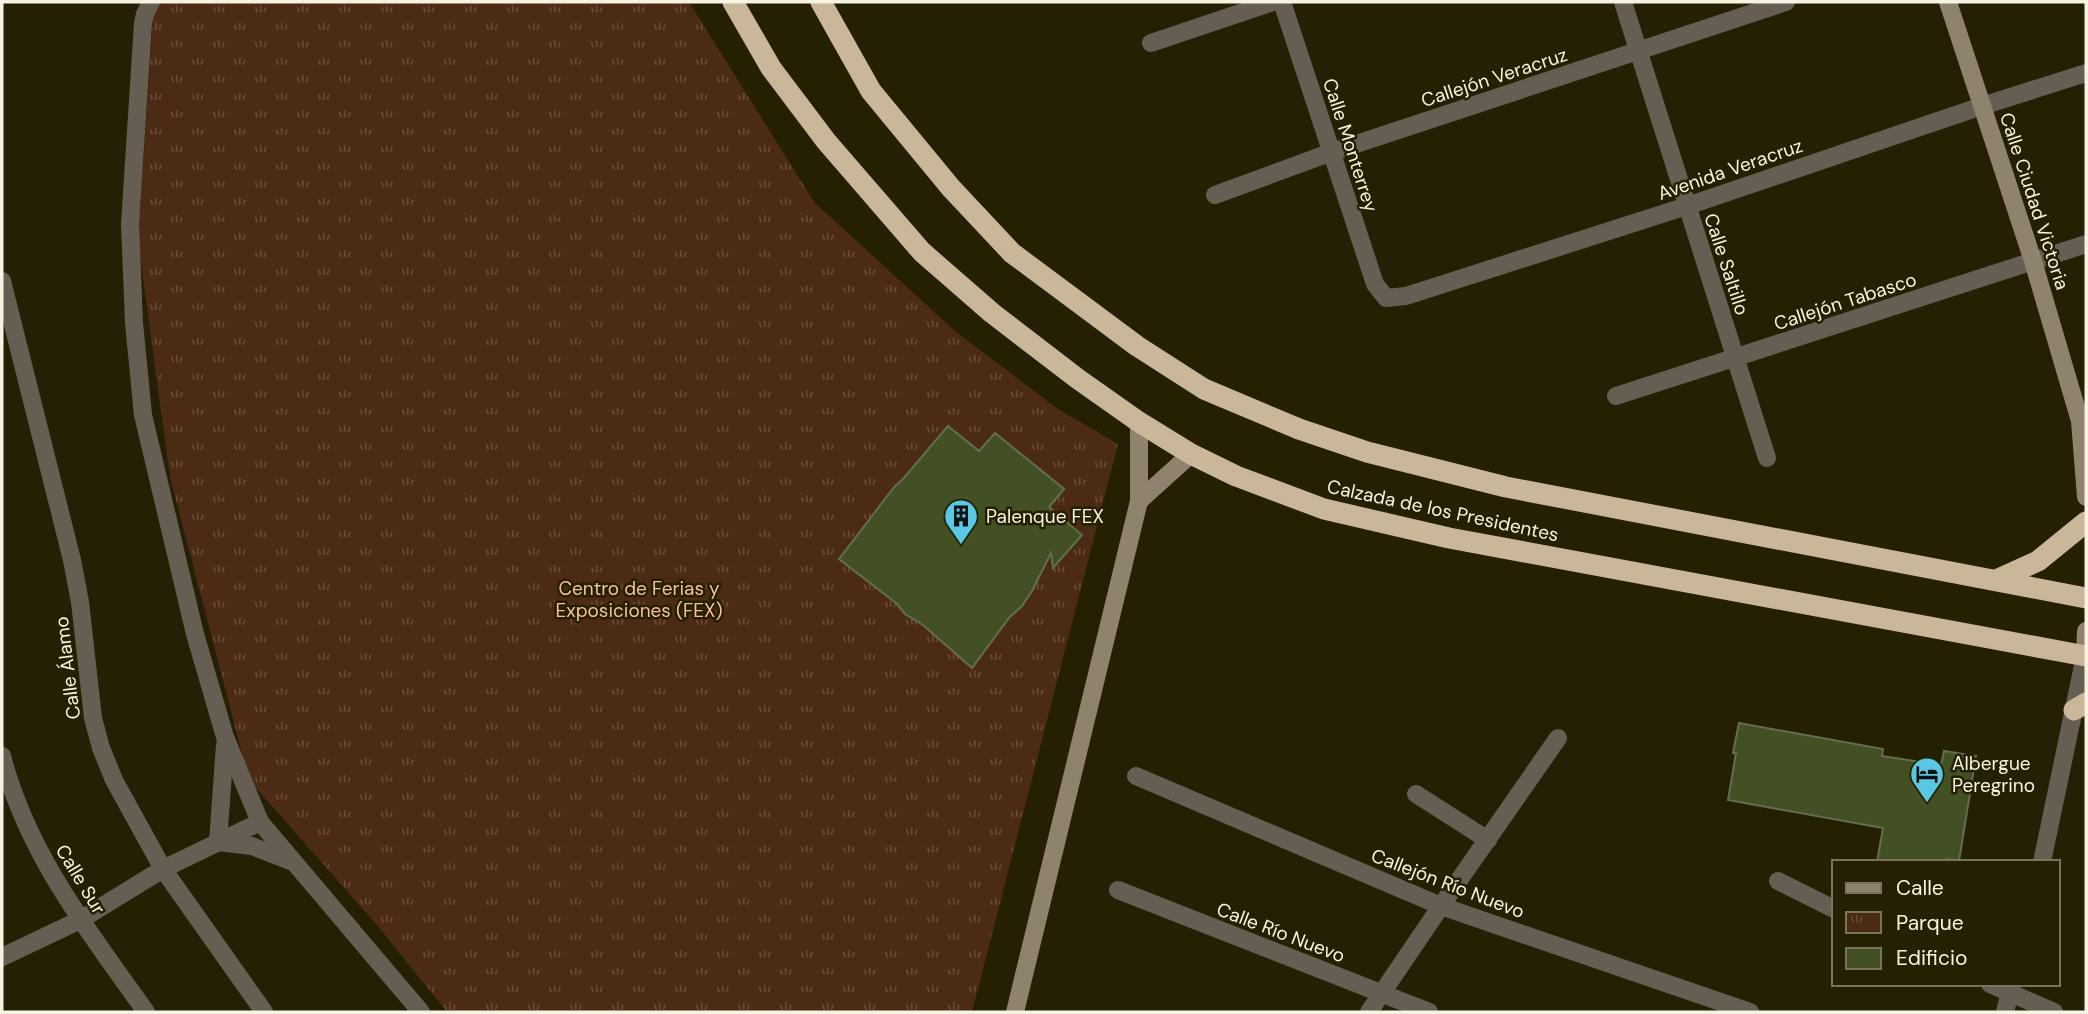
<svg xmlns="http://www.w3.org/2000/svg" width="2088" height="1014" viewBox="0 0 2088 1014" font-family="'DM Sans',sans-serif">
  <style>
    .park { fill: url(#park-tufts) }
    .building { fill: #425023; stroke: #636e50; stroke-width: 2 }
    .lines { fill: none; stroke-linecap: round; stroke-linejoin: round }
    .street { stroke: #665e53; stroke-width: 18 }
    .secondary { stroke: #8f826f; stroke-width: 18 }
    .highway { stroke: #cab698; stroke-width: 21 }
    .labels { text-anchor: middle; stroke-width: 5; stroke-linejoin: round; paint-order: stroke }
    .street-label { font-size: 19px; fill: #f6f3e2; stroke: #252003 }
    .poi-label { font-size: 19px; fill: #f6f3e2; stroke: #252003; text-anchor: start }
    .park-label { font-size: 19px; fill: #f6bf9a; stroke: #252003 }
  </style>
  <defs>
    <pattern id="park-tufts" width="24" height="20" patternUnits="userSpaceOnUse" patternTransform="scale(1.75)"><rect width="24" height="20" fill="#4c2b14"/><path d="M3 7l-1-3M5 7V3M7 7l1-3M15 17l-1-3M17 17v-4M19 17l1-3" fill="none" stroke="#664a36"/></pattern>
  </defs>
  <rect width="100%" height="100%" fill="#252003"/>
  <path class="park" d="M154,2H689L814,202L956,332L1058,409L1118,444L972,1012H447L377,925L249,780L170,477L138,241Z"/>
  <g class="building">
    <path d="M948,426L979,451L995,433L1064,489L1049,507L1082,535L1053,568L1051,553L1032,591L1022,606L1009,618L972,668L923,625L905,614L896,603L839,559L895,486L903,479Z"/>
    <path d="M1739,723L1883,749L1882,756L1941,765L1944,751L1976,756L1959,861L1947,859V862H1877L1883,828L1728,800L1736,753H1733Z"/>
  </g>
  <g class="lines">
    <g class="street">
      <path d="M151,2L145,14L143,23L130,224L134,323L143,415L195,634L225,737L260,822L421,1012"/>
      <path d="M1282,2L1375,284L1386,298L1406,296L1687,206L1982,106L2086,73"/>
      <path d="M1623,2L1767,458"/>
      <path d="M1151,43L1273,2"/>
      <path d="M1215,195L1332,152L1786,2"/>
      <path d="M2,281L72,560L80,602L93,718L101,748L114,780L163,869L264,1012"/>
      <path d="M1616,396L2086,244"/>
      <path d="M225,745L218,842L252,846L290,861"/>
      <path d="M2,756C27,853 89,932 146,1012"/>
      <path d="M1136,776L1441,906L1750,1012"/>
      <path d="M1416,794L1488,840"/>
      <path d="M2042,862L2085,656"/>
      <path d="M1778,881L1834,909"/>
      <path d="M1118,890L1429,1012"/>
      <path d="M2,957L80,920L163,869L260,822"/>
      <path d="M1990,984L2054,1012"/>
      <path d="M1369,1012L1441,906L1558,738"/>
      <path d="M2005,1012L2012,984"/>
    </g>
    <g class="secondary">
      <path d="M1948,2L2033,261L2080,421L2086,497"/>
      <path d="M1139,501L1191,454"/>
      <path d="M2085,656L2086,631"/>
      <path d="M1015,1012L1139,501V422"/>
    </g>
    <g class="highway">
      <path d="M733,2L771,68L826,141L922,252L992,313L1078,379L1139,422L1191,454L1236,476L1324,509L1449,538L2086,656"/>
      <path d="M821,2L871,91L951,188L1012,253L1137,346L1204,389L1299,429L1367,452L1506,487L2086,598"/>
      <path d="M1996,580L2038,561L2086,522"/>
      <path d="M2074,710L2086,703"/>
    </g>
  </g>
  <defs>
    <g id="building-pin" transform="scale(1.75)"><path d="M0 17L-7.5 6A9.5 9.5 0 1 1 7.5 6Z" fill="#59c8e4" stroke="#252003"/><path d="M-4-6H4V6H1V3H-1V6H-4ZM-2.5-4.3h1.7v1.8h-1.7ZM.8-4.3h1.7v1.8H.8ZM-2.5-1h1.7V.8h-1.7ZM.8-1h1.7V.8H.8Z" fill="#111"/></g>
    <g id="hotel-pin" transform="scale(1.75)"><path d="M0 17L-7.5 6A9.5 9.5 0 1 1 7.5 6Z" fill="#59c8e4" stroke="#252003"/><path d="M-6-4.5h1.5V1H6V5H4.5V3h-9V5H-6ZM-4 0a1.8 1.8 0 1 1 3.6 0ZM.5 0V-2.5h3Q6-2.5 6 0Z" fill="#111"/></g>
  </defs>
  <g fill-rule="evenodd">
    <use href="#building-pin" x="961" y="516"/>
    <use href="#hotel-pin" x="1927" y="774"/>
  </g>
  <g class="labels">
    <g class="street-label">
      <text transform="translate(1494 77) rotate(-18)" y="7">Callejón Veracruz</text>
      <text transform="translate(1351 145) rotate(72)" y="7">Calle Monterrey</text>
      <text transform="translate(1730 169) rotate(-19)" y="7">Avenida Veracruz</text>
      <text transform="translate(2035 201) rotate(72)" y="7">Calle Ciudad Victoria</text>
      <text transform="translate(1727 264) rotate(72)" y="7">Calle Saltillo</text>
      <text transform="translate(1845 301) rotate(-18)" y="7">Callejón Tabasco</text>
      <text transform="translate(1443 510) rotate(12)" y="7">Calzada de los Presidentes</text>
      <text transform="translate(67 668) rotate(-97)" y="7">Calle Álamo</text>
      <text transform="translate(81 879) rotate(59)" y="7">Calle Sur</text>
      <text transform="translate(1448 883) rotate(21)" y="7">Callejón Río Nuevo</text>
      <text transform="translate(1281 932) rotate(21)" y="7">Calle Río Nuevo</text>
    </g>
    <g class="poi-label">
      <text x="986" y="523">Palenque FEX</text>
      <text x="1952" y="770">Albergue<tspan x="1952" dy="22">Peregrino</tspan></text>
    </g>
    <g class="park-label">
      <text x="639" y="595">Centro de Ferias y<tspan x="639" dy="22">Exposiciones (FEX)</tspan></text>
    </g>
  </g>
  <rect width="2088" height="1014" fill="none" stroke="#f6f3e2" stroke-width="7"/>
  <rect x="1832" y="860" width="228" height="126" fill="#252003" stroke="#79745c" stroke-width="2"/>
  <rect x="1846" y="883" width="35" height="10" fill="#8f826f" stroke="#79745c" stroke-width="2"/>
  <text x="1896" y="895" font-size="21" fill="#f6f3e2">Calle</text>
  <rect x="1846" y="912" width="35" height="21" fill="url(#park-tufts)" stroke="#79745c" stroke-width="2"/>
  <text x="1896" y="930" font-size="21" fill="#f6f3e2">Parque</text>
  <rect x="1846" y="948" width="35" height="21" fill="#425023" stroke="#79745c" stroke-width="2"/>
  <text x="1896" y="965" font-size="21" fill="#f6f3e2">Edificio</text>
</svg>
